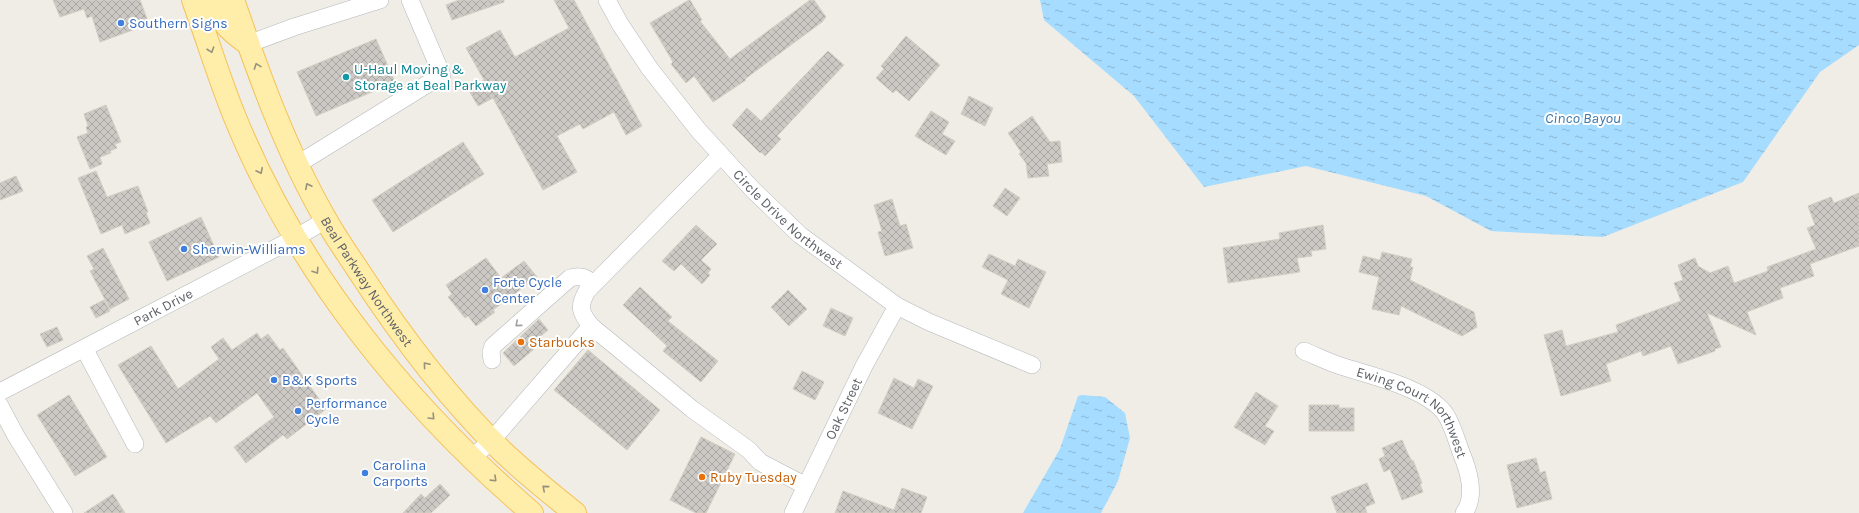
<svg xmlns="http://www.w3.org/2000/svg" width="1859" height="513" viewBox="0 0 1859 513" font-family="Karla,sans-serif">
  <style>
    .water { fill: url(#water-ripples) }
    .building { fill: url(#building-cross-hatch); stroke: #d4cec3 }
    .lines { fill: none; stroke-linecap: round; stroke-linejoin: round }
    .minor-casing { stroke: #b5b8bc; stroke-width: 18 }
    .major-casing { stroke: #f5c158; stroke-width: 24 }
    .minor { stroke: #fff; stroke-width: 17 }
    .major { stroke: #ffedaa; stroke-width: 22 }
    .oneway { stroke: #96927e }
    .oneway2 { stroke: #9ea0a3 }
    .shop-dot { fill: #3f7fe0; stroke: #fff; stroke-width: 1.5 }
    .culture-dot { fill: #0f9aa8; stroke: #fff; stroke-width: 1.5 }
    .food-dot { fill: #e8710a; stroke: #fff; stroke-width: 1.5 }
    .labels { text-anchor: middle; stroke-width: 4; stroke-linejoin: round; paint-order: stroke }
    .shop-label { font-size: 14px; fill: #366cbe; stroke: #fff; text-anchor: start }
    .culture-label { font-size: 14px; fill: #0d838f; stroke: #fff; text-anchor: start }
    .street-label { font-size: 14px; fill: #5d6166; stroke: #fff }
    .food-label { font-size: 14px; fill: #c56008; stroke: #fff; text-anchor: start }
    .water-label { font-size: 15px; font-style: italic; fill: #3c78ac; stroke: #fff }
  </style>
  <defs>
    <pattern id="water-ripples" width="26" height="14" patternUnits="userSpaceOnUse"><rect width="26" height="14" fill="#a5dcff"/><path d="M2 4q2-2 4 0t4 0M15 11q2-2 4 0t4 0" fill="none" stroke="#8ab6d2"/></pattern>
    <pattern id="building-cross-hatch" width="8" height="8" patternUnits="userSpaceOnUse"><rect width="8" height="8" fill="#ccc9c4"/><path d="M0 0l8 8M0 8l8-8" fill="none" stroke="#a9a7a3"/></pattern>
  </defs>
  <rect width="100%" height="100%" fill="#efede5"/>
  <g class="water">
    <path d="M1040,0H1859V45L1820,72L1743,182L1603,237L1491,231L1426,196L1306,166L1204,187L1134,96L1044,20Z"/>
    <path d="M1082,395L1105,397L1125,413L1130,438L1118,481L1101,513H1023L1060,449L1078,396Z"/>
  </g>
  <g class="building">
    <path d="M53,0H140L149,24L100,42L92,16L87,18L84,9L60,17Z"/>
    <path d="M459,0H504V2L452,20L446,5Z"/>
    <path d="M554,0H574L642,126L626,135L614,112L583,129L580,124L557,136L577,172L543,190L493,98L478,106L468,89L484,80L466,48L500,30L515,57L569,28Z"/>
    <path d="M689,0H690L702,20L700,21L730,59L810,0H814L826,17L822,22L745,79L746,80L713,102L694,76L686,83L671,64L673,62L650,23Z"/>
    <path d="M906,36L940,65L909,101L896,90L893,93L876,78L884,69L881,66Z"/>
    <path d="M376,39L395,82L316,116L297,72Z"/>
    <path d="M828,51L844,65L777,136L781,139L765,156L761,152L760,153L732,125L747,108L761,121Z"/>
    <path d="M969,96L993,108L985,126L961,114Z"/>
    <path d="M106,105L121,142L115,144L117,148L110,151L111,153L100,157L102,164L90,169L77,137L88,133L86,127L88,126L84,114Z"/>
    <path d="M931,111L949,122L942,134L955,141L946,155L915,136Z"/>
    <path d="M1032,116L1050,142L1060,141L1062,162L1047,164L1049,176L1028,178L1026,163L1019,154L1021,152L1008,133Z"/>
    <path d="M463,142L484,174L393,232L372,200Z"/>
    <path d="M96,171L107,197L138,186L148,212L146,213L150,223L125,234L122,225L101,234L78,178Z"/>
    <path d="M16,176L23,191L0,200V183Z"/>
    <path d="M1005,188L1020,198L1007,216L993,206Z"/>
    <path d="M1859,193V246L1810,264L1814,276L1780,288L1783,298L1747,312L1756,335L1707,313L1721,347L1715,349V351L1678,364L1671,346L1643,356L1641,351L1606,364L1611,381L1561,396L1544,335L1562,330L1566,346L1618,332L1616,325L1681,301L1674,283L1683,280L1678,265L1695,258L1698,266L1710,273L1728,266L1734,283L1768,271L1767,267L1816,249L1807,228L1815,225L1808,206L1831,197L1834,203Z"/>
    <path d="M892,199L900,226L906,224L913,248L885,256L878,232L882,231L874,205Z"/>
    <path d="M201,217L219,257L167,281L149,242Z"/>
    <path d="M696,225L717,244L701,260L711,269L708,273L710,275L702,284L681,264L674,271L662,261Z"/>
    <path d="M1323,225L1326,249L1311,251L1312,256L1297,258L1300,272L1228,283L1223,248L1280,239L1279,233Z"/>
    <path d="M103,248L129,299L110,309L90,271L94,269L87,256Z"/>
    <path d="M1382,252L1412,259L1410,267H1413L1410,280L1474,312L1477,327L1462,336L1401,306L1399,315L1372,309L1379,277L1359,272L1363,256L1380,260Z"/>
    <path d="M989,254L1015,266L1018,259L1046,272L1029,308L1001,294L1008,280L982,267Z"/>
    <path d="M486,258L501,278L524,261L537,277L493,310L495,312L476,326L468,316L465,318L448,297L452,294L446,285Z"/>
    <path d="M640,287L672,317L668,321L718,361L701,382L663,351L667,346L623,305Z"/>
    <path d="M788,290L807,309L789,326L771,307Z"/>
    <path d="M104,300L110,311L96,318L90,307Z"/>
    <path d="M831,308L853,318L845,336L823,326Z"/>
    <path d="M539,319L548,330L536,340L540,344L514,366L503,353Z"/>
    <path d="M57,327L63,340L47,347L40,334Z"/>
    <path d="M257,333L261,339L268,334L280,350L283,348L326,409L287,439L283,435L246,463L234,447L274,417L257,393L216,423L210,416L166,443L118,365L151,346L178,389L219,359L211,347L223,338L232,350Z"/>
    <path d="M588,350L660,410L627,450L554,390Z"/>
    <path d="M802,371L824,382L815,400L793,389Z"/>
    <path d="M894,378L914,388L918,379L933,386L912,429L878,413Z"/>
    <path d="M1256,392L1278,406L1265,426L1274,431L1265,445L1234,427Z"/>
    <path d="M69,395L107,457L75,476L37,415Z"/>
    <path d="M1309,405H1339V408H1354V431H1309Z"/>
    <path d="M701,437L735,454L706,513H696L670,500Z"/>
    <path d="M1402,440L1408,454L1412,461L1413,460L1422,483L1420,484L1423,492L1402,500L1390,469L1384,472L1379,459L1385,456L1382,448Z"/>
    <path d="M1536,458L1540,473L1545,471L1552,499L1517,508L1507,465Z"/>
    <path d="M1367,483L1375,503L1365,507L1367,513H1337L1331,497Z"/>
    <path d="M440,484L450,495L431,513H403L421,494L425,498Z"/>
    <path d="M902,488L927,497L921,513H835L843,491L894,510Z"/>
    <path d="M113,494L125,513H84Z"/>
  </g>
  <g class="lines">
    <g class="minor-casing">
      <g id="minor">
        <path id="s1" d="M607,0L620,24L650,69L699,131L753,190L800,235L897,306L929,322L1032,365"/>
        <path d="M248,44L294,27L380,0"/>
        <path d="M721,155L587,291C578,307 580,312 591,326L692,409L749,450L760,462L806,486"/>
        <path d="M298,164L442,75L410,0"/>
        <path d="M85,350L135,444"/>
        <path id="s2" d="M1304,351C1314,355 1324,360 1335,364C1365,375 1428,387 1446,415C1454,428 1458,446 1464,460C1470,476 1475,498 1464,513"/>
        <path d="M492,360L491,352L493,346L570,278C580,275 585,277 593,284"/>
        <path id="s3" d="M0,392L295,238L326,220"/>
        <path d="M0,406L16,436L64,513"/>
        <path d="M472,458L492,440L591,326"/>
        <path id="s4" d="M793,513L864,366L897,306"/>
      </g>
    </g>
    <g class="major-casing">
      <g id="major">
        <path d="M193,0C207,38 219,78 234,115C297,271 406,405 532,513"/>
        <path d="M214,0C223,24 226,28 247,43"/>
        <path id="s5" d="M233,0C259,75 286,151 326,220C336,238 349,256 360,273C401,336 447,397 501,450C524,472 550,493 575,513"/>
      </g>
    </g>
    <use href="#minor" class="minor"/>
    <use href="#major" class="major"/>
  </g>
  <defs><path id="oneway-chevron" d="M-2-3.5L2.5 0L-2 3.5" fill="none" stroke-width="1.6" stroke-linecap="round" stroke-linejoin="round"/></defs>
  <g class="oneway">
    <use href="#oneway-chevron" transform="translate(211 50) rotate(71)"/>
    <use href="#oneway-chevron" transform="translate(257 66) rotate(-110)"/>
    <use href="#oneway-chevron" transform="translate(260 171) rotate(64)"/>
    <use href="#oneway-chevron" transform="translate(308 186) rotate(-117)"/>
    <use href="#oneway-chevron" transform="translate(316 271) rotate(57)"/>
    <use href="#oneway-chevron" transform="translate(426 365) rotate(-130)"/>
    <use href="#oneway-chevron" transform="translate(432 417) rotate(46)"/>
    <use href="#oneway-chevron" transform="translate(494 479) rotate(44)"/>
    <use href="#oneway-chevron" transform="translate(545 488) rotate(-139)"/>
  </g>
  <use class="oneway2" href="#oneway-chevron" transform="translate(518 324) rotate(139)"/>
  <g class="shop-dot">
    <circle cx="121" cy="23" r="4"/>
    <circle cx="184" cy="249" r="4"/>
    <circle cx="485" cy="290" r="4"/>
    <circle cx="274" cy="380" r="4"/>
    <circle cx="298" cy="411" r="4"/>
    <circle cx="365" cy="473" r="4"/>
  </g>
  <circle class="culture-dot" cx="346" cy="77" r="4"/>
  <g class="food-dot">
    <circle cx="521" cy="342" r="4"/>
    <circle cx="702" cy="477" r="4"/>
  </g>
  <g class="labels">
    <g class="shop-label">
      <text x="129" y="28">Southern Signs</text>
      <text x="192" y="254">Sherwin-Williams</text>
      <text x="493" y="287">Forte Cycle<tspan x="493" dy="16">Center</tspan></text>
      <text x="282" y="385">B&amp;K Sports</text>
      <text x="306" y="408">Performance<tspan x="306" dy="16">Cycle</tspan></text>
      <text x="373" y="470">Carolina<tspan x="373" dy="16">Carports</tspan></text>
    </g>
    <g class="culture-label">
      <text x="354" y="74">U-Haul Moving &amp;<tspan x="354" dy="16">Storage at Beal Parkway</tspan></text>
    </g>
    <g class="street-label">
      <text dy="5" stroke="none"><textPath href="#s1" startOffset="286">Circle Drive Northwest</textPath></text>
      <text dy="5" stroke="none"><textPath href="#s5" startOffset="313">Beal Parkway Northwest</textPath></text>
      <text dy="5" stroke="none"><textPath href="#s3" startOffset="184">Park Drive</textPath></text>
      <text dy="5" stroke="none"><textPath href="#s4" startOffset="116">Oak Street</textPath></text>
      <text dy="5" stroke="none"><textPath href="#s2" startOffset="130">Ewing Court Northwest</textPath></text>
    </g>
    <g class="food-label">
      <text x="529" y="347">Starbucks</text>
      <text x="710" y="482">Ruby Tuesday</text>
    </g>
    <g class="water-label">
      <text x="1583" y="123">Cinco Bayou</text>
    </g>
  </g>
</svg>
